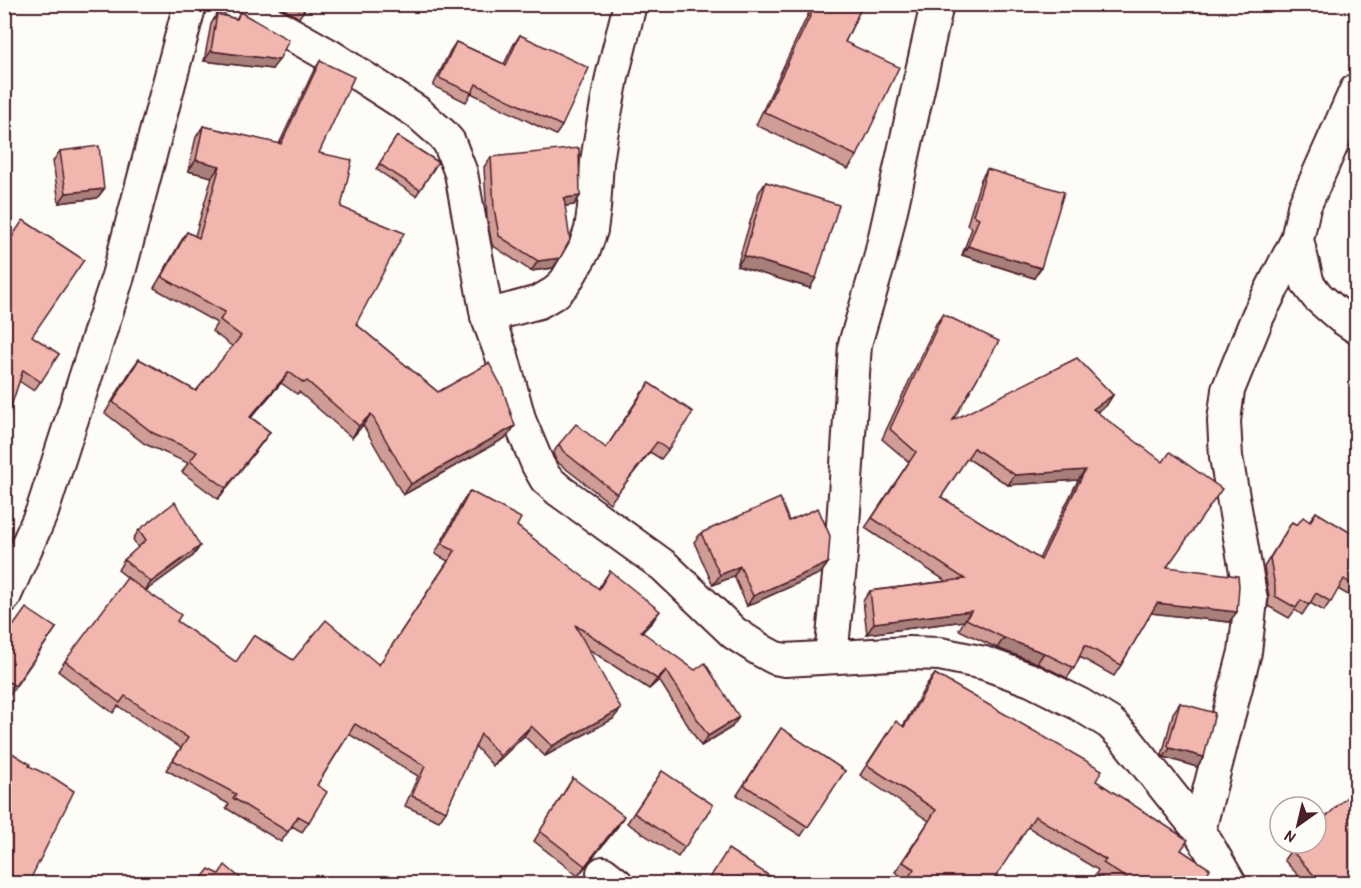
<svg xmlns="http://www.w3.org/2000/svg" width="1361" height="888" viewBox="0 0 1361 888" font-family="'Patrick Hand',sans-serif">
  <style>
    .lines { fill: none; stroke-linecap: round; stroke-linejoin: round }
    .minor-casing { stroke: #4a1f2b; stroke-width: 36 }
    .minor { stroke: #fdfcf7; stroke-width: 32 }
    .wall { fill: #cf9d95; stroke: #4a1f2b; stroke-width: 1.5; fill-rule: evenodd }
    .shaded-wall { fill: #a97f79; stroke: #4a1f2b; stroke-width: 1.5 }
    .building { fill: #f1b6ad; stroke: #4a1f2b; stroke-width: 1.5; fill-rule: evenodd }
  </style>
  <rect width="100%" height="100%" fill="#fdfcf7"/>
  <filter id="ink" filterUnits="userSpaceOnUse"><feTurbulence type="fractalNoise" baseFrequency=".0167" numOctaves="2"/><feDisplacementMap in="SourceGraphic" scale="12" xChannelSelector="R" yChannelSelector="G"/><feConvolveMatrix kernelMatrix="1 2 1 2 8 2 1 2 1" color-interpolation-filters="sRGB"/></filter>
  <g filter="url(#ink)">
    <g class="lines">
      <g class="minor-casing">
        <g id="minor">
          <path d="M238,4L330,56L417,112L442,134L449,142L461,173L487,316L502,356L520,422L538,465L546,479L560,491L664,566L734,633L762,651L775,658L785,660L908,653L940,654L984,663L1031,680L1079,704L1110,723L1126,739L1199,830L1230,884"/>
          <path d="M1356,90L1304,207L1297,240L1308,284L1318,297L1341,317L1356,327"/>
          <path d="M487,316L539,302L556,292L566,281L584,250L591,230L594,208L597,162L601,136L612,77L630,4"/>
          <path d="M4,597L42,512L118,276L190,4"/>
          <path d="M831,657L841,555L855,344L880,259L937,4"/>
          <path d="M1199,830L1245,652L1251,600L1226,457L1224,421L1228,390L1258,316L1297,240"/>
          <path d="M603,873L617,884"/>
        </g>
      </g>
      <use href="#minor" class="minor"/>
    </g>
    <g class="wall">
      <path d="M275,4H308L299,18Z"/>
      <path d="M813,4H863L845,42L857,156L848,169L756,125Z"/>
      <path d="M240,12L272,69L204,61L211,24L217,14L236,19Z"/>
      <path d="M520,35L562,126L556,135L471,93L466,102L433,86L450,51L456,42L504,64L514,44Z"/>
      <path d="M320,61L319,153L341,207L356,324L438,392L507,437L403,495L363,425L352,438L299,392L297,394L281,383L251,417L270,432L218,499L182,472L188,463L145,444L105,413L131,370L139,359L196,391L233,347L212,331L217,323L154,288L180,243L187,232L195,236L212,177L188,171L196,137L203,126L279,144L313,72Z"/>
      <path d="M397,136L438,162L416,196L376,169Z"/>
      <path d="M60,151L104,189L97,198L59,203L53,161Z"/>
      <path d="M491,157L580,196L574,205L565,206L553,268L531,271L492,245L487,218L484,167Z"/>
      <path d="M987,169L1034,278L962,255L972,228L967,225L981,179Z"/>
      <path d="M766,182L810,288L737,266L759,192Z"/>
      <path d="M943,314L953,420L1113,395L1106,406L1096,412L1167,568L1229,622L1151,613L1121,665L1114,676L1080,657L1074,668L1067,678L1037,663L997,648L959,630L964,621L867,634L863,601L870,591L946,581L865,528L909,462L882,439L936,324ZM967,458L1008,485L1078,480L1039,559L941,497Z"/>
      <path d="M32,336L59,354L34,391L19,381Z"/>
      <path d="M642,392L668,450L661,459L650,452L610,503L556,461L553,453L559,444L606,448Z"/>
      <path d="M470,491L517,526L598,589L610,571L653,621L642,632L732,727L701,746L659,680L649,689L587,648L613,719L545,756L524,736L493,766L475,746L446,811L439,821L405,806L418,776L349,734L317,785L309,822L302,832L292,826L281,842L226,808L229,804L166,770L181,748L118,706L113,713L58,671L65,661L132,581L118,570L124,560L138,548L133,539L139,530L200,546L193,556L145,591L177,621L236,662L293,660L379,665L448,561L435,554L463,501Z"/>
      <path d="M1316,512L1356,582L1348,595L1338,589L1324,611L1310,603L1302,615L1295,610L1289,618L1268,606L1269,597L1264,567L1292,522L1297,525L1309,521Z"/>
      <path d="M789,521L828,563L821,573L747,606L734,576L713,585L694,542L701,533Z"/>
      <path d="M56,628L9,696L4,693V639Z"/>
      <path d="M935,674L1096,781L1181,850L1201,884H1111L1096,874L1098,870L1028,827L907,880L895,872L929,821L860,775L888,732L903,726L927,684Z"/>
      <path d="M1180,703L1197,767L1164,757L1162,755L1173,713Z"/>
      <path d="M781,728L845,771L801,836L737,795Z"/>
      <path d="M662,771L713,805L678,857L627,823Z"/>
      <path d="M573,778L618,826L578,876L534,841Z"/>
      <path d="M1291,850L1356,884H1306L1284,860Z"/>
    </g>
    <g class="shaded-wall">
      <path d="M211,51L279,60L272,69L204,61Z"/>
      <path d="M196,160L220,166L212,177L188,171Z"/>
      <path d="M104,189L97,198L59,203L66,193Z"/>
      <path d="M580,196L574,205L557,207L564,198Z"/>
      <path d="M968,246L1041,268L1034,278L962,255Z"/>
      <path d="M744,256L816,278L810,288L737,266Z"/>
      <path d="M560,258L553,268L531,271L538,261Z"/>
      <path d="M289,372L281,383L242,428L250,417Z"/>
      <path d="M1113,395L1106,406L1086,419L1093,409Z"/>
      <path d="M371,414L363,425L352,438L359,426Z"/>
      <path d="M515,426L507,437L403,495L411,484Z"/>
      <path d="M270,432L262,443L218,499L226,488Z"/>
      <path d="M1085,470L1078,480L1008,485L1015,475Z"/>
      <path d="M200,546L193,556L144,592L151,582Z"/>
      <path d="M828,563L821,573L747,606L753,596Z"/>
      <path d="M740,566L734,576L713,585L720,575Z"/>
      <path d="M1157,603L1237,612L1229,622L1150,613Z"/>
      <path d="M660,611L653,621L634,641L641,631Z"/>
      <path d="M971,611L964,621L867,634L874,623Z"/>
      <path d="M1004,638L1044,653L1037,663L997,648Z"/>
      <path d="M666,670L659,680L649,689L657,679Z"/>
      <path d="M621,709L613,719L545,756L552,746Z"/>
      <path d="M739,717L732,727L701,746L708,736Z"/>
      <path d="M531,726L524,736L493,766L500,756Z"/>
      <path d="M1170,748L1204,757L1197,767L1164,757Z"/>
      <path d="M624,816L618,826L578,876L585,866Z"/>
    </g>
    <g class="building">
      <path d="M299,4H308L306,8Z"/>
      <path d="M816,4H863L845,42L899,67L857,156L764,112Z"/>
      <path d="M240,12L289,40L279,60L211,51L217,14L237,19Z"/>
      <path d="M520,35L589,68L562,126L476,84L472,93L439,78L456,42L506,65Z"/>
      <path d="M320,61L354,77L319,153L352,160L341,207L404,233L356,324L438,392L489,363L502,387L515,426L411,484L371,414L359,426L307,381L304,383L289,372L250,417L270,432L226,488L190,461L197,452L153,433L113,402L139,359L196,391L241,336L220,320L225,312L162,277L187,232L199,238L220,166L196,160L203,126L281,144Z"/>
      <path d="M397,136L438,162L420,190L379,164Z"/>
      <path d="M99,146L104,189L66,193L60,151Z"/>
      <path d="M579,148L580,196L564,198L570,240L560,258L538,261L499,236L494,208L491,157Z"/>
      <path d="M987,169L1064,192L1041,268L968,246L979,218L973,215Z"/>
      <path d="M766,182L839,205L816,278L744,256Z"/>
      <path d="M23,220L84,260L32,336L59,354L41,382L23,370L4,428V249Z"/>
      <path d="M943,314L999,341L953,420L1077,358L1113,395L1093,409L1163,462L1170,452L1222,489L1167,567L1238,576L1239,586L1237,612L1157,603L1121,665L1085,645L1074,668L1044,653L1004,638L966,619L971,611L874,623L870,591L965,579L872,518L916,452L890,429ZM974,448L1015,475L1085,470L1041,560L941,497Z"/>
      <path d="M649,383L693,412L668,450L657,442L617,494L563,451L559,444L576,424L606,448Z"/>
      <path d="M470,491L521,518L517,526L599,589L610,571L660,611L641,631L695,670L705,663L739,717L708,736L666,670L657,679L575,625L621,709L552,746L531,726L500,756L481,734L446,811L412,796L425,766L355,724L317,785L327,792L309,822L298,816L288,832L233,798L236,794L173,760L188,738L125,696L120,703L65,661L127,578L181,615L177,621L236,662L254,635L293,660L326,620L379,665L455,551L442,544Z"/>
      <path d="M780,498L789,521L818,508L830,536L828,563L753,596L740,566L720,575L701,533Z"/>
      <path d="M175,502L200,546L151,582L124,560L146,540L139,530Z"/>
      <path d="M1316,512L1356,536V582L1354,586L1344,579L1331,602L1316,593L1309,605L1301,600L1296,608L1275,596V587L1270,558L1292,522L1297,525L1303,517L1310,522Z"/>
      <path d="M26,608L56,628L15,686L4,679V639Z"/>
      <path d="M935,674L1102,770L1096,781L1188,840L1181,850L1210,869L1201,884H1135L1103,863L1106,860L1035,816L991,884H904L914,869L903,862L936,810L867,765L896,721L904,727Z"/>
      <path d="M1180,703L1215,713L1204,757L1170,748L1168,745Z"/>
      <path d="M781,728L845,771L808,827L744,785Z"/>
      <path d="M4,748L30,764L29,766L54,778L74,791L31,878L58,884H4V849L8,842L4,840Z"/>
      <path d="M662,771L713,805L685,847L634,813Z"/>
      <path d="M573,778L624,816L585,866L540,831Z"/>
      <path d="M1350,794L1356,800V880L1353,884H1322L1291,850L1298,843H1316V826Z"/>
      <path d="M728,849L782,884H706Z"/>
      <path d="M225,865L247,884H197L209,869L219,874Z"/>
    </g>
  </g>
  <rect width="1361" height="888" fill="none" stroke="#fdfcf7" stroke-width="24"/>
  <rect x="12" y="12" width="1337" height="864" fill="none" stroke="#4a1f2b" stroke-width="2" filter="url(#ink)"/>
  <g transform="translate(1298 825) rotate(214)"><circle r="28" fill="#fdfcf7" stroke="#b5a4a5" stroke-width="1.5"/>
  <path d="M0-4.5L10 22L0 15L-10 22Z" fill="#4a1f2b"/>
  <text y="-9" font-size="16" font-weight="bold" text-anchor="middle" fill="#4a1f2b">N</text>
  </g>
</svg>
